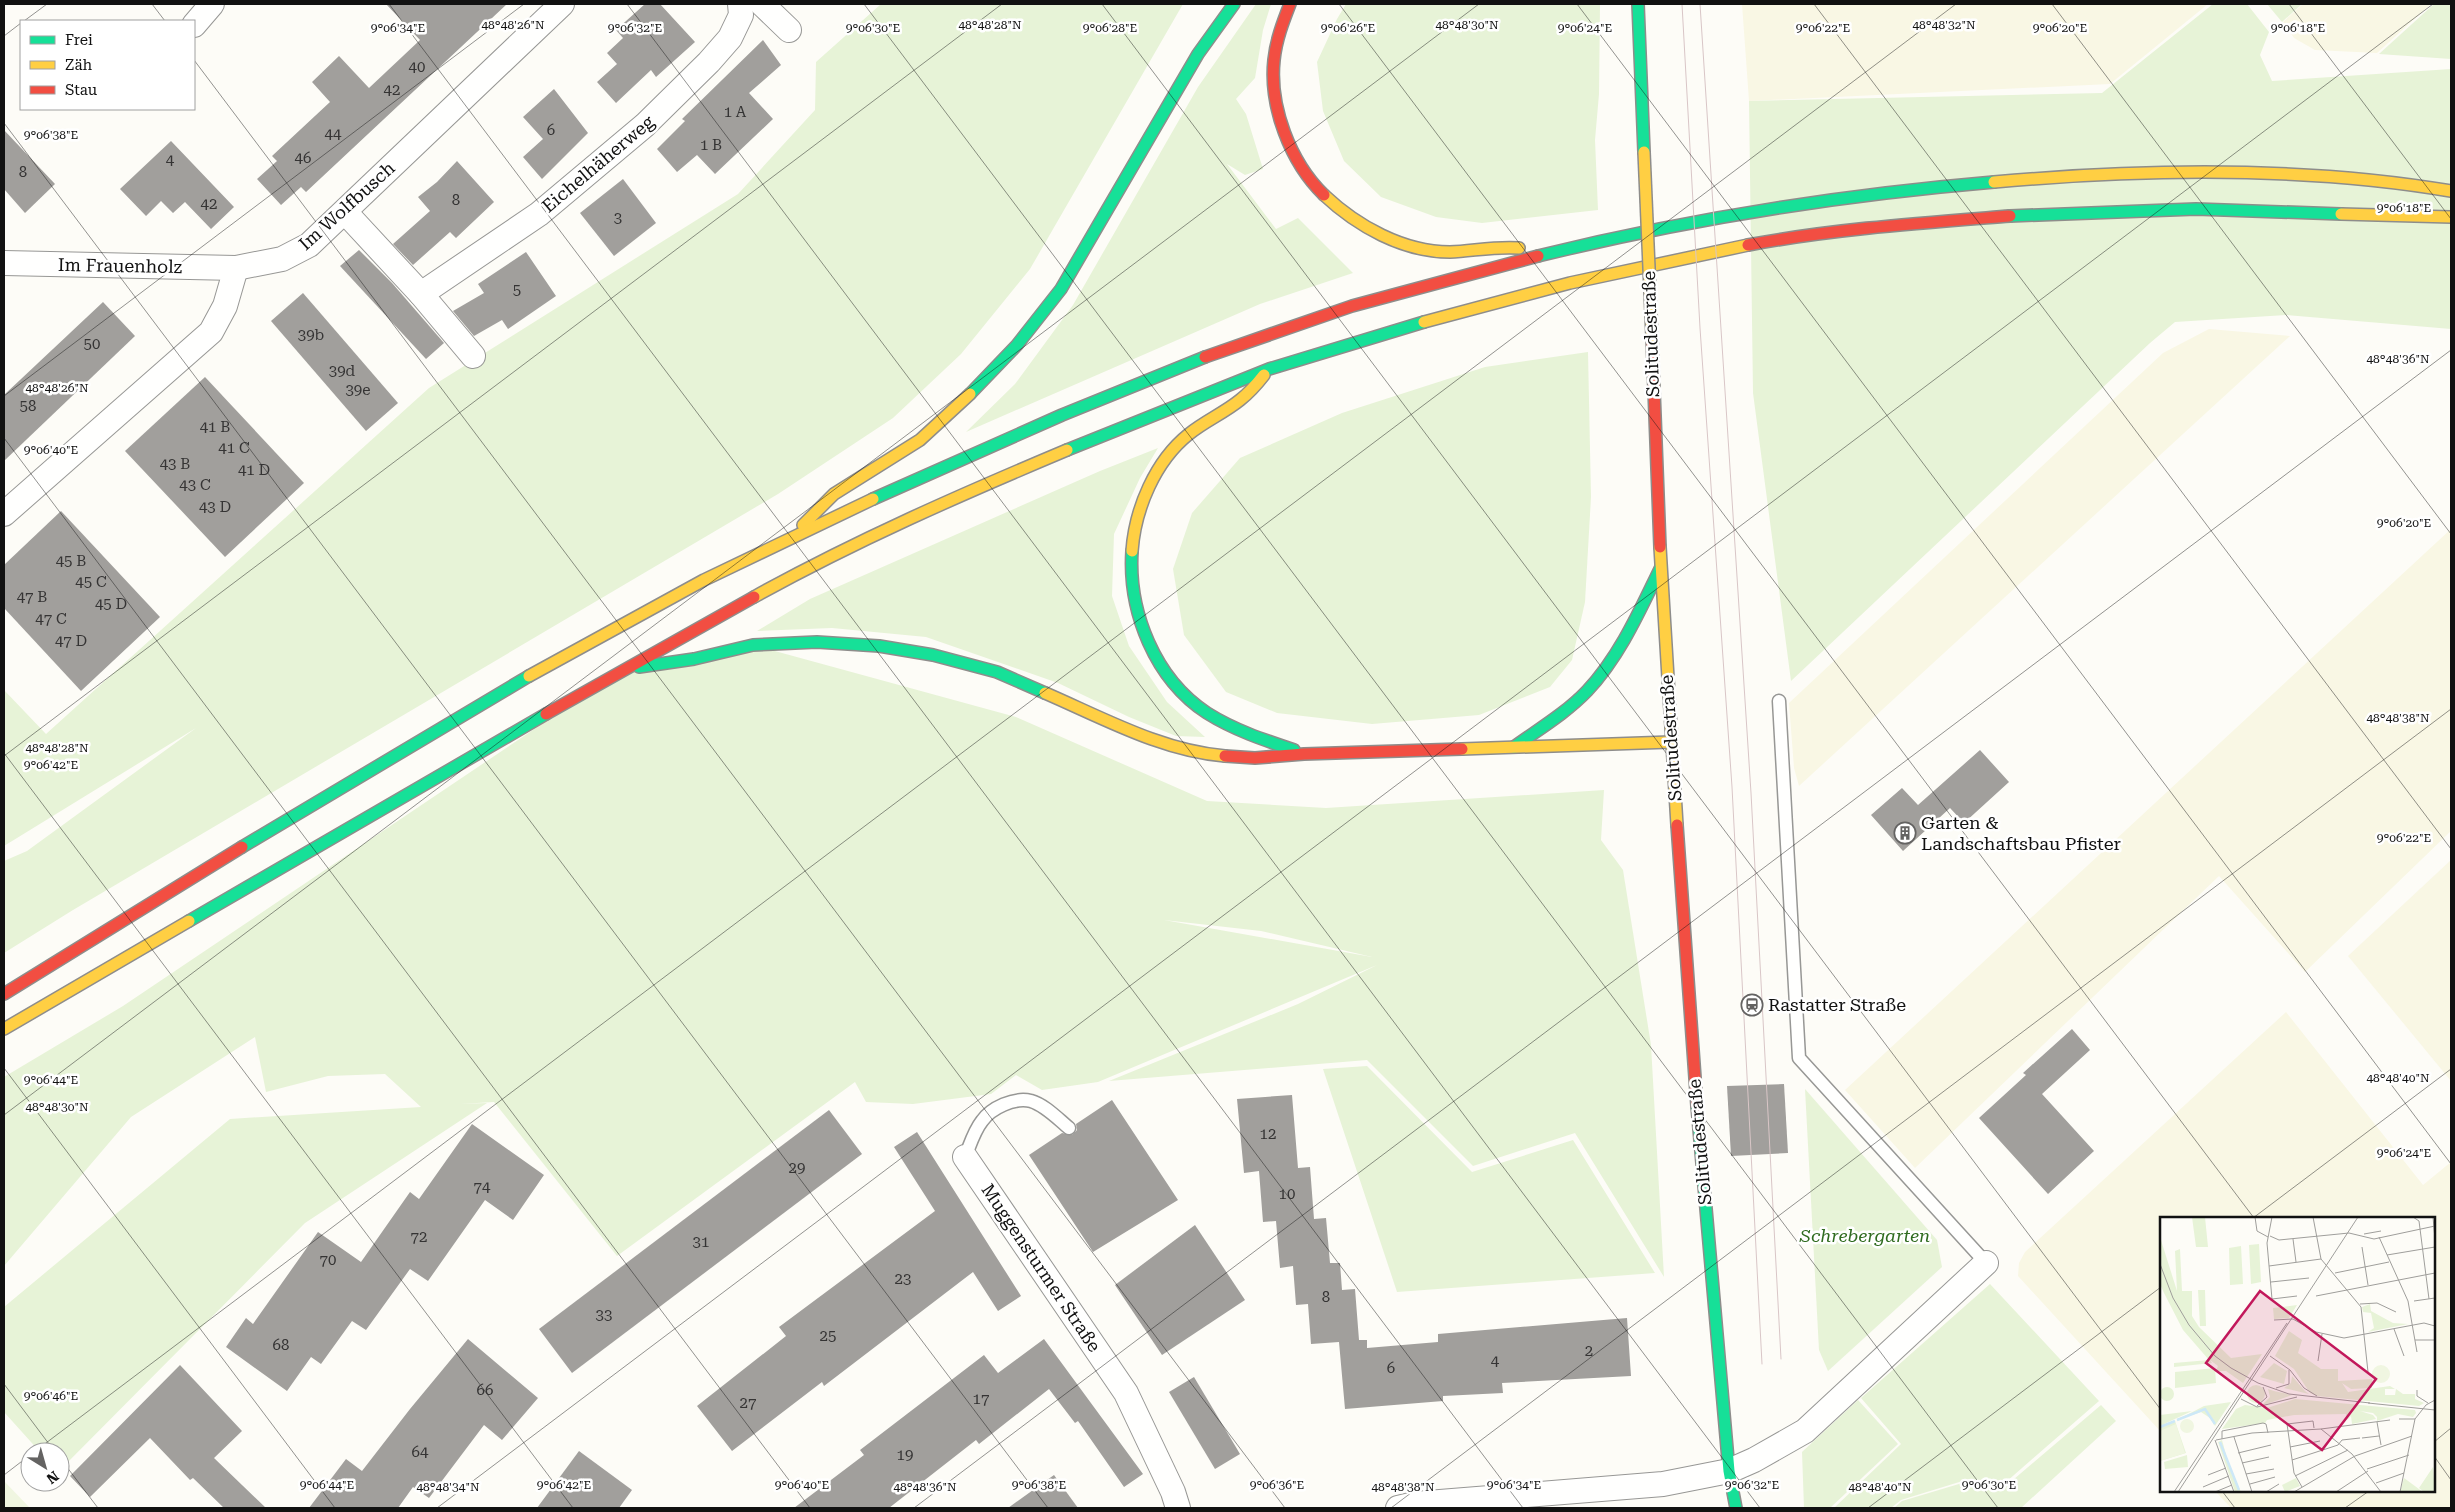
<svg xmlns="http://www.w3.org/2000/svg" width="2455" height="1512" viewBox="0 0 2455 1512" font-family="'Roboto Serif',serif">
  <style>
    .farmland { fill: #f9f7e4 }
    .green { fill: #e7f3d7; fill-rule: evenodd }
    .pitch { fill: #f0f6e1 }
    .building { fill: #a19f9c }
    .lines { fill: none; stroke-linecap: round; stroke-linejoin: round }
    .lane-casing { stroke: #979795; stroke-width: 15 }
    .street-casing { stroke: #979795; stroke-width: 26 }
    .fast-casing { stroke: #8e8d8b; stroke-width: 14 }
    .slow-casing { stroke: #8e8d8b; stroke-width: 14 }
    .jam-casing { stroke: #8e8d8b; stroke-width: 14 }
    .lane { stroke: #fffffe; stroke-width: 12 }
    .street { stroke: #fffffe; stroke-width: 24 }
    .fast { stroke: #16e098; stroke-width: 11 }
    .slow { stroke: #ffcf43; stroke-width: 11 }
    .jam { stroke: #f24e42; stroke-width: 11 }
    .tram { stroke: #d9c6c7; stroke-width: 1 }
    .slow-bridge-casing { stroke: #8e8d8b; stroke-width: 14; stroke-linecap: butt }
    .slow-bridge { stroke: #ffcf43; stroke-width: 11 }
    .ticks { fill: none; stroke: #111; stroke-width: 1; stroke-opacity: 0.45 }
    .labels { text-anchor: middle; stroke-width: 5; stroke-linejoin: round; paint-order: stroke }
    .number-label { font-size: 15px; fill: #353434 }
    .street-label { font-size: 18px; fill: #111; stroke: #fff }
    .poi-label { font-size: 18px; fill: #111; stroke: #fff; text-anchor: start }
    .park-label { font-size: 18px; font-style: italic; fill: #2f6b1f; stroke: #fff }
    .inset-river { fill: none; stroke: #cde8f7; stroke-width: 2.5 }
    .inset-road { fill: none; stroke: #9f9e9b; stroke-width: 1 }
    .view { fill: #c2185b; fill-opacity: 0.15; stroke: #c2185b; stroke-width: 2.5 }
    .inset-edge { fill: none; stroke: #111; stroke-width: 2.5 }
    .ticks-label { font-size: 12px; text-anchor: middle; fill: #111; stroke: #fff; stroke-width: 5; stroke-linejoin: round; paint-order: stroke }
  </style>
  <rect width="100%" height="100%" fill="#fdfcf7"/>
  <g class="farmland">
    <path d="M1742,4H2208L2110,84L1749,101Z"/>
    <path d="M2303,4H2431L2377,53L2315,50L2294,38L2283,22Z"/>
    <path d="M2209,329L2290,336L1799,786L1794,768L1789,703L2163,353Z"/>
    <path d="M2451,529V831L2305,972L2219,876L1915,1168L1845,1090Z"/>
    <path d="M2451,860V1081L2348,956Z"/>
    <path d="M2286,1012L2423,1185L2451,1162V1508H2231L2215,1491H2434V1218H2161V1432L2018,1276L2019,1263L2025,1252Z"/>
  </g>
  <g class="green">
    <path d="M881,4H1183L1030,269L961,354L893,418L778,494L73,910L4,953V861L27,851L196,728L4,846V690L46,734L429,388L738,194L815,110L816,62Z"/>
    <path d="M1256,4H1271L1263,30L1255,78L1236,99L1246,114L1263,169L1245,175L1227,164L1276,229L1298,218L1353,273L1260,304L966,432L1015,384L1073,305L1198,87Z"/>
    <path d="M1346,4H1600L1599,94L1595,140L1598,210L1482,223L1436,217L1381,197L1344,161L1323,111L1317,62L1337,19Z"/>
    <path d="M2213,4H2247L2269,32L2260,55L2272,81L2451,69V329L2286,315L2175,322L2150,343L1791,681L1753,393L1749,101L2102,93Z"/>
    <path d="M2267,4H2302L2282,22Z"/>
    <path d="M2434,4H2451V59L2379,54Z"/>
    <path d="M1588,352L1591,497L1585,602L1572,660L1550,687L1479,715L1372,724L1277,713L1226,692L1184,635L1173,569L1192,513L1240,458L1342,413L1485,367Z"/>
    <path d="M1158,448L1140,478L1114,534L1112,596L1129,646L1167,702L1205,737L1176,736L1129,717L1058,683L926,637L832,628L757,631L810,599L1100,471Z"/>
    <path d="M753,645L1016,717L1207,801L1326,808L1604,790L1601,840L1623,870L1651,1045L1664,1277L1575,1133L1473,1166L1367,1060L1109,1081L1298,1004L1377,965L1098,1082L1042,1090L1016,1075L991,1094L913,1104L866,1102L855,1082L617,1256L494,1102L460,1104L487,1103L305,1223L60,1470V1452H40L4,1412V1307L230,1119L421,1107L385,1074L328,1076L266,1092L255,1037L131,1117L4,1266V1077L123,1006L622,670ZM1164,920L1261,931L1372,957Z"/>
    <path d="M1367,1066L1472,1172L1573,1140L1655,1273L1397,1292L1323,1069Z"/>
    <path d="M1805,1089L1937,1240L1942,1267L1828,1371L1819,1350Z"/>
    <path d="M1990,1284L2099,1401L2006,1482L1969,1479L1901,1500L1891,1508H1834L1901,1444L1861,1398Z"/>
    <path d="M1858,1400L1898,1444L1830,1508H1804L1802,1452Z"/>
    <path d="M2101,1405L2116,1421L2021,1508H1894L1902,1501L1969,1481L2007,1485Z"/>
  </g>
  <path class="pitch" d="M4,1481L30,1508H4Z"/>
  <g class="building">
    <path d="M386,4H507L306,192L301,187L281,205L257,179L277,161L272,156L330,102L312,82L339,56L369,88L420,40Z"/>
    <path d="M645,4H660L695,42L656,77L651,70L616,103L597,82L617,64L607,53L623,38L616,30Z"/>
    <path d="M763,40L781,65L749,93L773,119L715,174L697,155L677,172L657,149L685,121L682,119Z"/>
    <path d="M554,89L588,133L542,179L523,157L543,139L523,117Z"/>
    <path d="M4,130L55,184L25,213L4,189Z"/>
    <path d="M171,141L234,207L211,229L185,202L173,213L161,201L146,216L120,189Z"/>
    <path d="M457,161L494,202L456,238L450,232L413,265L393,244L430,211L418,197L437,182Z"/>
    <path d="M623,179L656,223L614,256L580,213Z"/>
    <path d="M359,250L392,283L444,343L426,359L340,266Z"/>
    <path d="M526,252L556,296L508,329L502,320L474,336L453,311L484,293L478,284Z"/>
    <path d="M303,293L398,403L366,431L271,321Z"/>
    <path d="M103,302L135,336L4,461V395Z"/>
    <path d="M205,377L304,483L225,557L125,451Z"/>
    <path d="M61,511L160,617L81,691L4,608V565Z"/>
    <path d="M1980,750L2009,782L1964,823L1950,808L1903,851L1871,815L1902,788L1918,805Z"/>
    <path d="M2072,1029L2090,1050L2042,1094L2094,1151L2048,1194L1979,1118L2026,1075L2023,1073Z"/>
    <path d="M1784,1084L1788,1153L1731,1156L1727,1086Z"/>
    <path d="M1292,1095L1298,1168L1310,1167L1314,1219L1326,1218L1330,1263H1340L1342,1290L1355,1289L1359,1340H1367V1348L1438,1342V1334L1627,1318L1631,1376L1502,1383L1503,1393L1443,1396V1401L1345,1409L1339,1342L1311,1344L1308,1304L1296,1305L1293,1266L1280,1268L1276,1221L1263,1222L1259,1171L1244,1173L1237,1099Z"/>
    <path d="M1112,1100L1178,1200L1093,1252L1029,1155L1062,1133L1072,1135L1077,1130L1076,1124Z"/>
    <path d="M829,1110L862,1154L572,1373L539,1329Z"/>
    <path d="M472,1124L544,1175L513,1220L485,1200L428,1281L410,1269L366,1330L352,1321L321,1364L311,1357L287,1391L226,1347L246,1318L253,1324L318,1232L361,1262L410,1192L419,1199Z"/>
    <path d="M917,1132L1021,1296L998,1311L973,1272L824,1386L822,1382L732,1451L697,1406L786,1336L779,1327L935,1211L894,1147Z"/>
    <path d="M1195,1225L1245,1300L1162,1355L1115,1285Z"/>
    <path d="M468,1339L538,1398L502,1440L484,1425L429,1498L413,1487L398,1508H309L346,1459L362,1471L410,1409Z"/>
    <path d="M1044,1339L1143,1474L1124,1487L1078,1421L1075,1423L1049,1389L979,1444L976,1440L889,1508H794L864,1455L860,1450L984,1355L998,1373Z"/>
    <path d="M180,1365L242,1431L214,1458L266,1508H224L193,1478L190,1480L150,1438L90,1497L70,1476Z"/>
    <path d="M1194,1377L1240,1454L1215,1469L1169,1392Z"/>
    <path d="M579,1451L632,1490L619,1508H537Z"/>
    <path d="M1054,1475L1078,1508H1008Z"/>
  </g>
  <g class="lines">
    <g class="lane-casing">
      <g id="lane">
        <path d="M1779,701L1799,1058L1986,1263"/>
        <path d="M965,1157C970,1145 974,1131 982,1121C991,1108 1014,1097 1031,1101C1045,1105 1058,1119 1069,1128"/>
      </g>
    </g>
    <g class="street-casing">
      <g id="street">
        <path d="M762,4L789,30"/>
        <path d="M194,25L212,4"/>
        <path d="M345,212L421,294L539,214L645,125L709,62L730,38L741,15L740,4"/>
        <path d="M4,263L236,268L282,259L309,245L562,4"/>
        <path d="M421,294L473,356"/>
        <path d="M4,514L211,332L225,306L236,268"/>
        <path d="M965,1157L1126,1393L1173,1492L1178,1508"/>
        <path d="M1398,1508L1415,1504L1663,1484L1729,1471L1754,1460L1805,1431L1986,1263"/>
      </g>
    </g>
    <g class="fast-casing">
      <g id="fast">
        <path d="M1638,4L1644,152"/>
        <path d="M2010,216L2196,209L2341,214"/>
        <path d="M1538,256C1688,219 1840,195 1994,182"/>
        <path d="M970,394L1017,345L1061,289L1198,54L1234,4"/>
        <path d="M1067,450L1269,369L1424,322"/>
        <path d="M873,499L1062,415L1205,357"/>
        <path d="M1132,551C1128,612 1155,679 1207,713C1234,730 1264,740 1294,750"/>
        <path d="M639,667L694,659L753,645L817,642L879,646L933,655L997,672L1045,693"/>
        <path d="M1514,747C1539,729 1566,713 1587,691C1620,656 1640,610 1661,567"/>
        <path d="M242,847L529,676"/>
        <path d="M189,921L546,714"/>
        <path d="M1697,1106L1729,1471L1736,1508"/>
      </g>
    </g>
    <g class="slow-casing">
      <g id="slow">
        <path d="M1994,182C2141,169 2305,166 2451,191"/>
        <path d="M1324,195C1357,226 1403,252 1450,252C1473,251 1496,246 1519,248"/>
        <path d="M2341,214L2451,217"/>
        <path d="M1424,322L1570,283L1748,245"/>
        <path d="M803,525L834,494L920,440L970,394"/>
        <path d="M1660,547L1677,825"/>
        <path d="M1132,551C1135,509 1155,461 1189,434C1205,421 1224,413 1240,400C1249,393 1257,384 1264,375"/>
        <path d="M754,597C855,541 960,495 1067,450"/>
        <path d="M529,676L704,580L873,499"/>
        <path d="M1045,693C1103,718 1162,751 1225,756"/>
        <path d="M1462,749L1671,742"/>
        <path d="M4,1029L189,921"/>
      </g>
    </g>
    <g class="jam-casing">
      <g id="jam">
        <path d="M1290,4C1283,22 1276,40 1274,60C1269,106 1290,162 1324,195"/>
        <path d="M1748,245C1834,229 1922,223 2010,216"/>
        <path d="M1652,337L1660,547"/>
        <path d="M1205,357L1352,306L1538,256"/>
        <path d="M546,714L754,597"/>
        <path d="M1225,756L1255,758L1304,754L1462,749"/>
        <path d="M1677,825L1697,1106"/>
        <path d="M4,994L242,847"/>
      </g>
    </g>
    <use href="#lane" class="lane"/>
    <use href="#street" class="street"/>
    <use href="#fast" class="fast"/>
    <use href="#slow" class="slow"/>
    <use href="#jam" class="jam"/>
    <g class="tram">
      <path d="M1682,4L1700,328L1732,787L1762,1364"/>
      <path d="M1700,4L1751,793L1781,1359"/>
    </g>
    <g class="slow-bridge-casing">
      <path id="slow-bridge" d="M1644,152L1652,337"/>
    </g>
    <use href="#slow-bridge" class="slow-bridge"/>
  </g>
  <path class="ticks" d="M152,4L165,21M389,4L1523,1508M627,4L1760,1508M864,4L1998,1508M1102,4L2161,1410M1339,4L2254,1218M1577,4L2451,1164M1814,4L2451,849M2052,4L2451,534M2289,4L2451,219M24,21L47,4M4,36L21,23M194,60L1285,1508M4,123L1048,1508M4,396L524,4M4,438L810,1508M4,753L573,1508M4,756L1002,4M4,1068L335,1508M4,1115L1479,4M2253,1218L2451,1069M4,1384L55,1452M2434,1442L2451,1428M34,1452L1956,4M2434,1456L2451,1480M60,1458L98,1508M4,1475L30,1455M2222,1491L2235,1508M437,1508L2433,4M914,1508L2451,350M1391,1508L2451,709M1868,1508L2161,1287M2345,1508L2369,1491"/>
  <defs>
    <g id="building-ring" transform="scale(1.125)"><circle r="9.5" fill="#fff" stroke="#646362" stroke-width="1.5"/><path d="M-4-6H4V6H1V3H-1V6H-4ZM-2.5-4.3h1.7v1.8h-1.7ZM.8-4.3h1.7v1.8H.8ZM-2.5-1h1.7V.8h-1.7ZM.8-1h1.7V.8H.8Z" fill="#646362"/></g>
    <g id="station-ring" transform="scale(1.125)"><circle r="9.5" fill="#fff" stroke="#646362" stroke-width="1.5"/><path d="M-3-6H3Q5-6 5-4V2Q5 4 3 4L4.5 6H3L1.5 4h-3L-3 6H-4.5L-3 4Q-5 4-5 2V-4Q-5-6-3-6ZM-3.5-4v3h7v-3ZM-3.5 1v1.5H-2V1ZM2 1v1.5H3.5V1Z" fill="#646362"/></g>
  </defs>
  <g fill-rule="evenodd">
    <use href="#building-ring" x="1905" y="833"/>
    <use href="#station-ring" x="1752" y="1005"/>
  </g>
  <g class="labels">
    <g class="number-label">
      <text x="417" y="72">40</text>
      <text x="392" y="95">42</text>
      <text x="735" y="117">1 A</text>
      <text x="551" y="135">6</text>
      <text x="333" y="139">44</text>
      <text x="711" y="150">1 B</text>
      <text x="303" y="163">46</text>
      <text x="170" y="165">4</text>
      <text x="23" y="177">8</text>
      <text x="456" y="205">8</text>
      <text x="209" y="209">42</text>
      <text x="618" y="223">3</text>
      <text x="517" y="295">5</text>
      <text x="311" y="340">39b</text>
      <text x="92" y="349">50</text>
      <text x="342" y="376">39d</text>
      <text x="358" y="395">39e</text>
      <text x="28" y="411">58</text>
      <text x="215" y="432">41 B</text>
      <text x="234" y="453">41 C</text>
      <text x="175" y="469">43 B</text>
      <text x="254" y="475">41 D</text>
      <text x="195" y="490">43 C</text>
      <text x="215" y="512">43 D</text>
      <text x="71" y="566">45 B</text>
      <text x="91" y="587">45 C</text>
      <text x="32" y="602">47 B</text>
      <text x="111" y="609">45 D</text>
      <text x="51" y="624">47 C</text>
      <text x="71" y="646">47 D</text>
      <text x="1268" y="1139">12</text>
      <text x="797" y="1173">29</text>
      <text x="482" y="1192">74</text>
      <text x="1287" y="1199">10</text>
      <text x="419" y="1242">72</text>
      <text x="701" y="1247">31</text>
      <text x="328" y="1265">70</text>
      <text x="903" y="1284">23</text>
      <text x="1326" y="1302">8</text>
      <text x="604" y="1320">33</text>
      <text x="828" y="1341">25</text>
      <text x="281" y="1350">68</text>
      <text x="1589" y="1356">2</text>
      <text x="1495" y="1366">4</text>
      <text x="1391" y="1373">6</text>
      <text x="485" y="1395">66</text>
      <text x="981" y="1404">17</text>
      <text x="748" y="1408">27</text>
      <text x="420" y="1457">64</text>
      <text x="905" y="1460">19</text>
    </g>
    <g class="street-label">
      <text transform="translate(598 164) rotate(-40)" y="6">Eichelhäherweg</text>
      <text transform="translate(347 206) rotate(-42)" y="6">Im Wolfbusch</text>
      <text transform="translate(120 266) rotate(1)" y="6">Im Frauenholz</text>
      <text transform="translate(1651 334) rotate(-92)" y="6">Solitudestraße</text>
      <text transform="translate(1671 738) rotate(-94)" y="6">Solitudestraße</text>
      <text transform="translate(1700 1142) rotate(-95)" y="6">Solitudestraße</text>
      <text transform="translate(1041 1268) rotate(56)" y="6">Muggensturmer Straße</text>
    </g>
    <g class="poi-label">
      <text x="1921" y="829">Garten &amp;<tspan x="1921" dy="21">Landschaftsbau Pfister</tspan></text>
      <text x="1768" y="1011">Rastatter Straße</text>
    </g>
    <g class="park-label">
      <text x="1865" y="1242">Schrebergarten</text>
    </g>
  </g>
  <g transform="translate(2160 1217)">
    <rect width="275" height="275" fill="#fdfcf7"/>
    <path d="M32,0H45L48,30H36ZM0,20L17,74L15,34L20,32L22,74H32V99L39,110L71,141L102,137L83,166L66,154H56L58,149L50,143L52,146L14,150V146L49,143L23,113L4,76L0,67ZM99,27L101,65L91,67L89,28ZM81,29L83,67L70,68L69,31ZM38,73H45L46,109H40ZM210,87L211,94L233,106L248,107L208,115L214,111L211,96L203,95L202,90ZM137,88L129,101L114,102L113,91ZM129,114L142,123L138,136L161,152H178V164L212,162V171L191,172L182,166L188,175L230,169L235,172H225V178H235L236,172L243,177H255V182L264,186L259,189L157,179L150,176L134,152L115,139ZM114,146L127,154L124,167L100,160ZM55,151L56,166L15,171V155ZM132,159L145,174L149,177L124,171L131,166ZM87 177a9 9 0 1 1 18 0a9 9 0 1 1-18 0ZM0 177a7 7 0 1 1 14 0a7 7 0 1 1-14 0ZM108,172L114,174L132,178L101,189L110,180ZM135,182L255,193L256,196L253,200L238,197L217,204V200L213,196L200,194L213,198L216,202L192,207L191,199L187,203L186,197L134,198L107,203L105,206L62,212L76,192L85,188L107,191ZM71,185L55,209L50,201L41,195L17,203L44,189ZM32,194L2,208L15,204L26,236L0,244V198ZM62,223L69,249L81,275H75L58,225ZM27,238L28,250L5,252L4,245ZM273,250L275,275H264L259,271ZM136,261L140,269L125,275L122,268ZM244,261L263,275H240Z" fill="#e7f3d7"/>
    <path d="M212 157a9 9 0 1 1 18 0a9 9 0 1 1-18 0ZM20 209a7 7 0 1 1 14 0a7 7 0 1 1-14 0ZM16,207L25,236L0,244V214Z" fill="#f0f6e1"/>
    <path class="inset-river" d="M17,203L45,192L55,207M0,210L15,204M60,225L79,273"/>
    <path class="inset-road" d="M95,0L97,14L108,20M112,0L107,26L112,82L137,79M153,0L161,42L201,90L208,155M253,0L259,4L269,82M273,0L275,22M189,16L214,22L275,9M204,17L221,14M110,19L119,23L189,16M219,20L248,84L257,135M133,22L136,45M202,30L208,68M227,38L275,30M0,47L13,81L29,108L55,139L71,151L98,166L129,177L210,186M109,49L161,42M175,56L229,45M111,65L149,61M156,79L275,56M254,84L275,81M200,87L217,86L236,95M114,103L133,102L156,115L184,121L264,106L275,109M234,112L244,139M255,123H275M110,139L130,153L144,171L157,179M158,144L162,117M116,171L129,167V153M257,173V179L268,186M81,182L97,190L137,180M208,186L275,193M97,189L107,180L103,170M239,202H255M217,205L221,228M161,212L192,237L221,275M74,220L92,275M202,221L219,219M62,222V214L103,206L106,207L108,216M55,223L74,275M56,223L92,216L161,212L230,203M130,230L160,224M78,236L111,228M132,243L178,228L182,223L200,221M82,246L109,240M207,252L249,238M86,257L114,252M48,258L66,251M135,259L188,233M216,266L244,256M90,267L115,260M43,270L69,259M142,270L134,256L127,207L153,204L154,211M14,275L127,106M18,275L198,0M55,275L72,268M106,275L119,267M134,275L195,239L252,219M176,275L208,254M240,275L255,202L266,188L275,183"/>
    <path class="view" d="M100,74L216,162L162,233L46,146Z"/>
    <rect width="275" height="275" class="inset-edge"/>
  </g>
  <g class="ticks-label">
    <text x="990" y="29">48°48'28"N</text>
    <text x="1467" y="29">48°48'30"N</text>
    <text x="1944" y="29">48°48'32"N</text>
    <text x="513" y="29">48°48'26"N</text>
    <text x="398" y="32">9°06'34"E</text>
    <text x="635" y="32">9°06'32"E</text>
    <text x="873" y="32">9°06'30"E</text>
    <text x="1110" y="32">9°06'28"E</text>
    <text x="1348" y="32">9°06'26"E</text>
    <text x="1585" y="32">9°06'24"E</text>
    <text x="1823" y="32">9°06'22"E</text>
    <text x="2060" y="32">9°06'20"E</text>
    <text x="2298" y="32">9°06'18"E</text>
    <text x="51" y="139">9°06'38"E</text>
    <text x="2404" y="212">9°06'18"E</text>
    <text x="2398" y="363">48°48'36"N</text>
    <text x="57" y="392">48°48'26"N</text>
    <text x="51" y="454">9°06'40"E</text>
    <text x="2404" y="527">9°06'20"E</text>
    <text x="2398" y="722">48°48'38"N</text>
    <text x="57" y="752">48°48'28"N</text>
    <text x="51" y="769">9°06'42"E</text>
    <text x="2404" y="842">9°06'22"E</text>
    <text x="2398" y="1082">48°48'40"N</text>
    <text x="51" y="1084">9°06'44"E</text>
    <text x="57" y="1111">48°48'30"N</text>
    <text x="2404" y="1157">9°06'24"E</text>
    <text x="51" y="1400">9°06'46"E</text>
    <text x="327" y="1489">9°06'44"E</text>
    <text x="564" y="1489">9°06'42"E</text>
    <text x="802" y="1489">9°06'40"E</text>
    <text x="1039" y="1489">9°06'38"E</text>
    <text x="1277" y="1489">9°06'36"E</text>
    <text x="1514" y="1489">9°06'34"E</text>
    <text x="1752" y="1489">9°06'32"E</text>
    <text x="1989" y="1489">9°06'30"E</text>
    <text x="448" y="1491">48°48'34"N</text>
    <text x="925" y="1491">48°48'36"N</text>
    <text x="1403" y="1491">48°48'38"N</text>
    <text x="1880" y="1491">48°48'40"N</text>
  </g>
  <rect width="2455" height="1512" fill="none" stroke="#111111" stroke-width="10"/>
  <rect x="20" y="20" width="175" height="90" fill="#ffffff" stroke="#a0a0a0"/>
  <rect x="30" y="36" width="25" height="8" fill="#16e098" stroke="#a0a0a0"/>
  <text x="65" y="45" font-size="15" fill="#111111">Frei</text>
  <rect x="30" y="61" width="25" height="8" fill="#ffcf43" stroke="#a0a0a0"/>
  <text x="65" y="70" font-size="15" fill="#111111">Zäh</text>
  <rect x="30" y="86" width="25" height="8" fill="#f24e42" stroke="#a0a0a0"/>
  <text x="65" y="95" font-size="15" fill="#111111">Stau</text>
  <g transform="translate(45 1467) rotate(143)"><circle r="24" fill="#ffffff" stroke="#a0a0a0"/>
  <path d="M0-4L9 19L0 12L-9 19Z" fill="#646362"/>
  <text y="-8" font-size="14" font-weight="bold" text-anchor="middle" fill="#111111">N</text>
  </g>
</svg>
